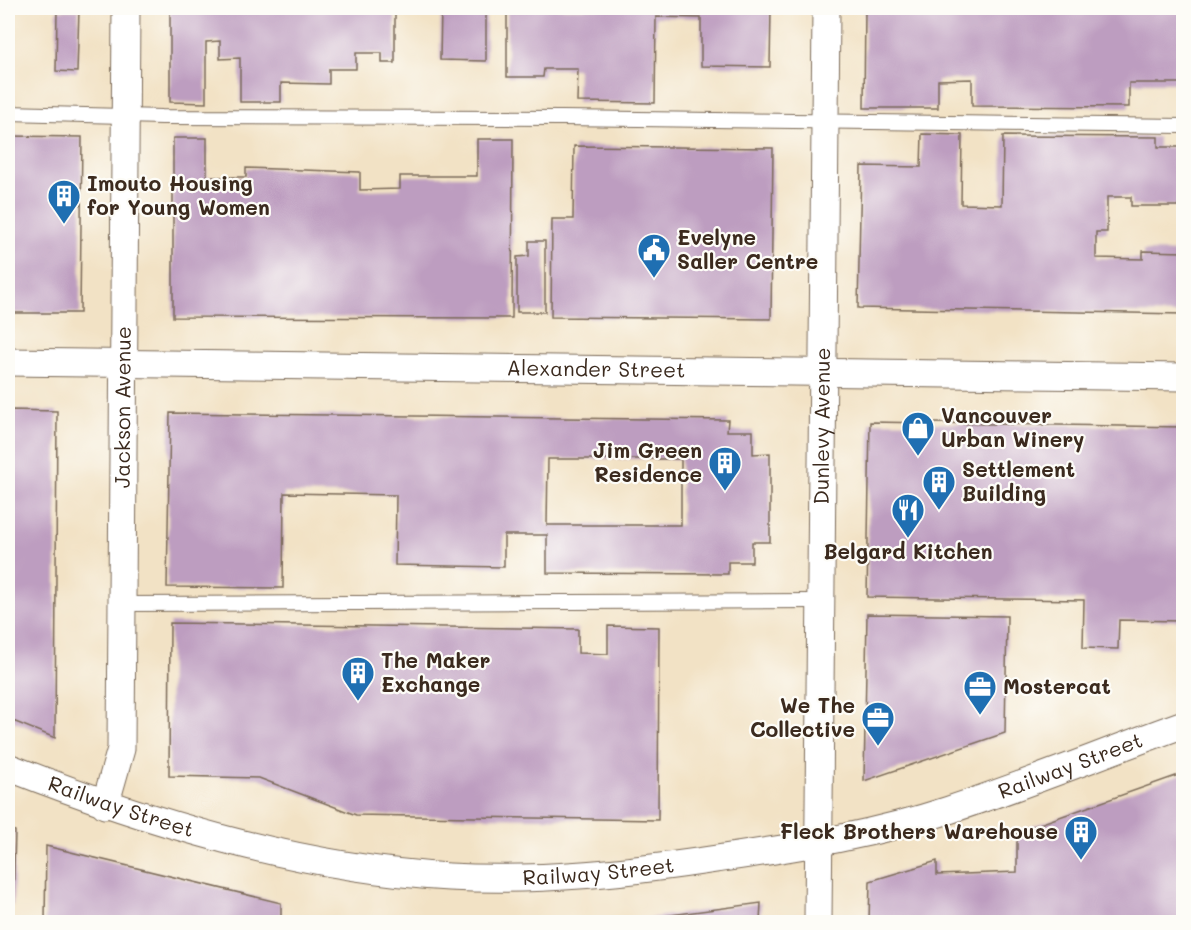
<svg xmlns="http://www.w3.org/2000/svg" width="1191" height="930" viewBox="0 0 1191 930" font-family="Mali,sans-serif">
  <style>
    .building { fill: #bd9dc0; fill-rule: evenodd }
    .lines { fill: none; stroke-linecap: round; stroke-linejoin: round }
    .lane-casing { stroke: #7b6a58; stroke-width: 16 }
    .street-casing { stroke: #7b6a58; stroke-width: 29 }
    .lane { stroke: #fff; stroke-width: 14 }
    .street { stroke: #fff; stroke-width: 27 }
    .labels { text-anchor: middle; stroke-width: 4.5; stroke-linejoin: round; paint-order: stroke }
    .poi-label { font-size: 21px; font-weight: bold; fill: #3b2a1e; stroke: #fdfcf7; text-anchor: start }
    .street-label { font-size: 21px; fill: #3b2a1e; stroke: #fdfcf7 }
  </style>
  <rect width="100%" height="100%" fill="#fdfcf7"/>
  <filter id="ink" filterUnits="userSpaceOnUse"><feTurbulence type="fractalNoise" baseFrequency=".0167" numOctaves="2"/><feDisplacementMap in="SourceGraphic" scale="12" xChannelSelector="R" yChannelSelector="G"/><feConvolveMatrix kernelMatrix="1 2 1 2 8 2 1 2 1" color-interpolation-filters="sRGB"/></filter>
  <filter id="wash" filterUnits="userSpaceOnUse"><feTurbulence type="fractalNoise" baseFrequency=".008" numOctaves="4" result="noise"/><feDisplacementMap in="SourceGraphic" scale="24" xChannelSelector="R" yChannelSelector="G"/><feGaussianBlur stdDeviation="1.35" result="paint"/><feColorMatrix in="noise" values="0 0 0 0 0 0 0 0 0 0 0 0 0 0 0 0 0 1.4 0 .05"/><feComposite in="paint" operator="in"/></filter>
  <g filter="url(#wash)">
    <rect width="100%" height="100%" fill="#f2e2c5"/>
    <g id="blocks">
      <g class="building">
        <path d="M170,8H395V63H382V53H356V69H329V84L281,83V102H240V58L220,59V41L206,42V103L170,102Z"/>
        <path d="M441,8H486V61L440,60Z"/>
        <path d="M507,8H771L770,67L701,66V18L656,17L655,103L577,102L578,69H544L543,77H507Z"/>
        <path d="M865,8H1184V83H1129V107L972,106V79L938,80V108H864Z"/>
        <path d="M57,10H79L77,72L56,71Z"/>
        <path d="M922,134L962,135L961,204L1002,205L1003,136L1158,137V147H1184V206H1131V197H1107V232H1096V258L1143,259V251L1184,252V314L858,308L861,166L921,167Z"/>
        <path d="M8,136L82,137L80,313H8Z"/>
        <path d="M173,138H207V177H246V168L360,172V190L400,189V176H477V139H513L512,318L173,317Z"/>
        <path d="M574,146L773,148L771,319L551,317L552,219H573Z"/>
        <path d="M529,241H545V312H517V257L529,256Z"/>
        <path d="M8,410L57,411L55,738L8,719Z"/>
        <path d="M170,413L728,420L727,431H753V454L770,453V542H752V562H728V574L547,573V535H504V567L395,565L396,495L284,493L283,588L167,587ZM548,459H681V525H547Z"/>
        <path d="M870,422L1184,427V621L1119,620L1118,649L1083,648L1084,600L867,597Z"/>
        <path d="M867,614L1007,616L1005,733L864,781Z"/>
        <path d="M170,623L578,629V653L608,654V626L659,627L658,820L356,815L259,778L169,776Z"/>
        <path d="M1184,773V922H869L870,881L937,861V875L1017,872V832Z"/>
        <path d="M8,829L15,831L13,905L8,906Z"/>
        <path d="M46,846L281,903V922H45Z"/>
        <path d="M761,903L760,922H626V921Z"/>
        <path d="M387,919L438,921V922H387Z"/>
      </g>
    </g>
  </g>
  <g filter="url(#ink)">
    <use href="#blocks" fill-opacity="0" stroke="#7b6a58" stroke-width="1.5"/>
    <g class="lines">
      <g class="lane-casing">
        <g id="lane">
          <path d="M8,113L162,117L562,118L1184,126"/>
          <path d="M122,604L820,601"/>
        </g>
      </g>
      <g class="street-casing">
        <g id="street">
          <path id="s1" d="M8,362L1184,377"/>
          <path id="s2" d="M8,767C148,822 298,868 449,877C541,882 632,872 723,858C799,847 876,834 949,810C1028,784 1106,752 1184,724"/>
          <path id="s3" d="M105,805L121,749L126,8"/>
          <path id="s4" d="M818,922L826,8"/>
        </g>
      </g>
      <use href="#lane" class="lane"/>
      <use href="#street" class="street"/>
    </g>
  </g>
  <defs>
    <g id="building-pin" transform="scale(1.725)"><path d="M0 17L-7.5 6A9.5 9.5 0 1 1 7.5 6Z" fill="#1f6fb2" stroke="#fdfcf7"/><path d="M-4-6H4V6H1V3H-1V6H-4ZM-2.5-4.3h1.7v1.8h-1.7ZM.8-4.3h1.7v1.8H.8ZM-2.5-1h1.7V.8h-1.7ZM.8-1h1.7V.8H.8Z" fill="#fff"/></g>
    <g id="civic-pin" transform="scale(1.725)"><path d="M0 17L-7.5 6A9.5 9.5 0 1 1 7.5 6Z" fill="#1f6fb2" stroke="#fdfcf7"/><path d="M-.6-6.5H3V-4.5H.6V-3L4-1V1h2V6H-6V1h2V-1L-.6-3ZM-1.2 2.5V6h2.4V2.5Z" fill="#fff"/></g>
    <g id="shop-pin" transform="scale(1.725)"><path d="M0 17L-7.5 6A9.5 9.5 0 1 1 7.5 6Z" fill="#1f6fb2" stroke="#fdfcf7"/><path d="M-5-2.5h2.3a2.7 3.5 0 0 1 5.4 0H5L5.5 6h-11ZM-1.5-2.5h3a1.5 2.3 0 0 0-3 0Z" fill="#fff"/></g>
    <g id="restaurant-pin" transform="scale(1.725)"><path d="M0 17L-7.5 6A9.5 9.5 0 1 1 7.5 6Z" fill="#1f6fb2" stroke="#fdfcf7"/><path d="M-5-6h1v4h1v-4h1v4h1v-4h1v5L-1.5 .5V6h-2V.5L-5-1ZM5-6V6H3V1.5H1.5Q1.5-4 5-6Z" fill="#fff"/></g>
    <g id="office-pin" transform="scale(1.725)"><path d="M0 17L-7.5 6A9.5 9.5 0 1 1 7.5 6Z" fill="#1f6fb2" stroke="#fdfcf7"/><path d="M-6-3h4V-5.5h4V-3h4V5H-6ZM-1-4.5V-3h2v-1.5ZM-6 0V1H6V0Z" fill="#fff"/></g>
  </defs>
  <g fill-rule="evenodd">
    <use href="#building-pin" x="64" y="196"/>
    <use href="#civic-pin" x="654" y="250"/>
    <use href="#shop-pin" x="918" y="428"/>
    <use href="#building-pin" x="725" y="463"/>
    <use href="#building-pin" x="939" y="482"/>
    <use href="#restaurant-pin" x="908" y="510"/>
    <use href="#building-pin" x="358" y="673"/>
    <use href="#office-pin" x="980" y="687"/>
    <use href="#office-pin" x="878" y="718"/>
    <use href="#building-pin" x="1081" y="832"/>
  </g>
  <g class="labels">
    <g class="poi-label">
      <text x="87" y="191">Imouto Housing<tspan x="87" dy="24">for Young Women</tspan></text>
      <text x="677" y="245">Evelyne<tspan x="677" dy="24">Saller Centre</tspan></text>
      <text x="941" y="423">Vancouver<tspan x="941" dy="24">Urban Winery</tspan></text>
      <text x="702" y="458" text-anchor="end">Jim Green<tspan x="702" dy="24">Residence</tspan></text>
      <text x="962" y="477">Settlement<tspan x="962" dy="24">Building</tspan></text>
      <text x="908" y="559" text-anchor="middle">Belgard Kitchen</text>
      <text x="381" y="668">The Maker<tspan x="381" dy="24">Exchange</tspan></text>
      <text x="1003" y="694">Mostercat</text>
      <text x="855" y="713" text-anchor="end">We The<tspan x="855" dy="24">Collective</tspan></text>
      <text x="1058" y="839" text-anchor="end">Fleck Brothers Warehouse</text>
    </g>
    <g class="street-label">
      <text dy="7" stroke="none"><textPath href="#s1" startOffset="588">Alexander Street</textPath></text>
      <text dy="7" stroke="none"><textPath href="#s3" startOffset="400">Jackson Avenue</textPath></text>
      <text dy="7" stroke="none"><textPath href="#s4" startOffset="496">Dunlevy Avenue</textPath></text>
      <text dy="7" stroke="none"><textPath href="#s2" startOffset="1092">Railway Street</textPath></text>
      <text dy="7" stroke="none"><textPath href="#s2" startOffset="120">Railway Street</textPath></text>
      <text dy="7" stroke="none"><textPath href="#s2" startOffset="606">Railway Street</textPath></text>
    </g>
  </g>
  <rect width="1191" height="930" fill="none" stroke="#fdfcf7" stroke-width="30"/>
</svg>
